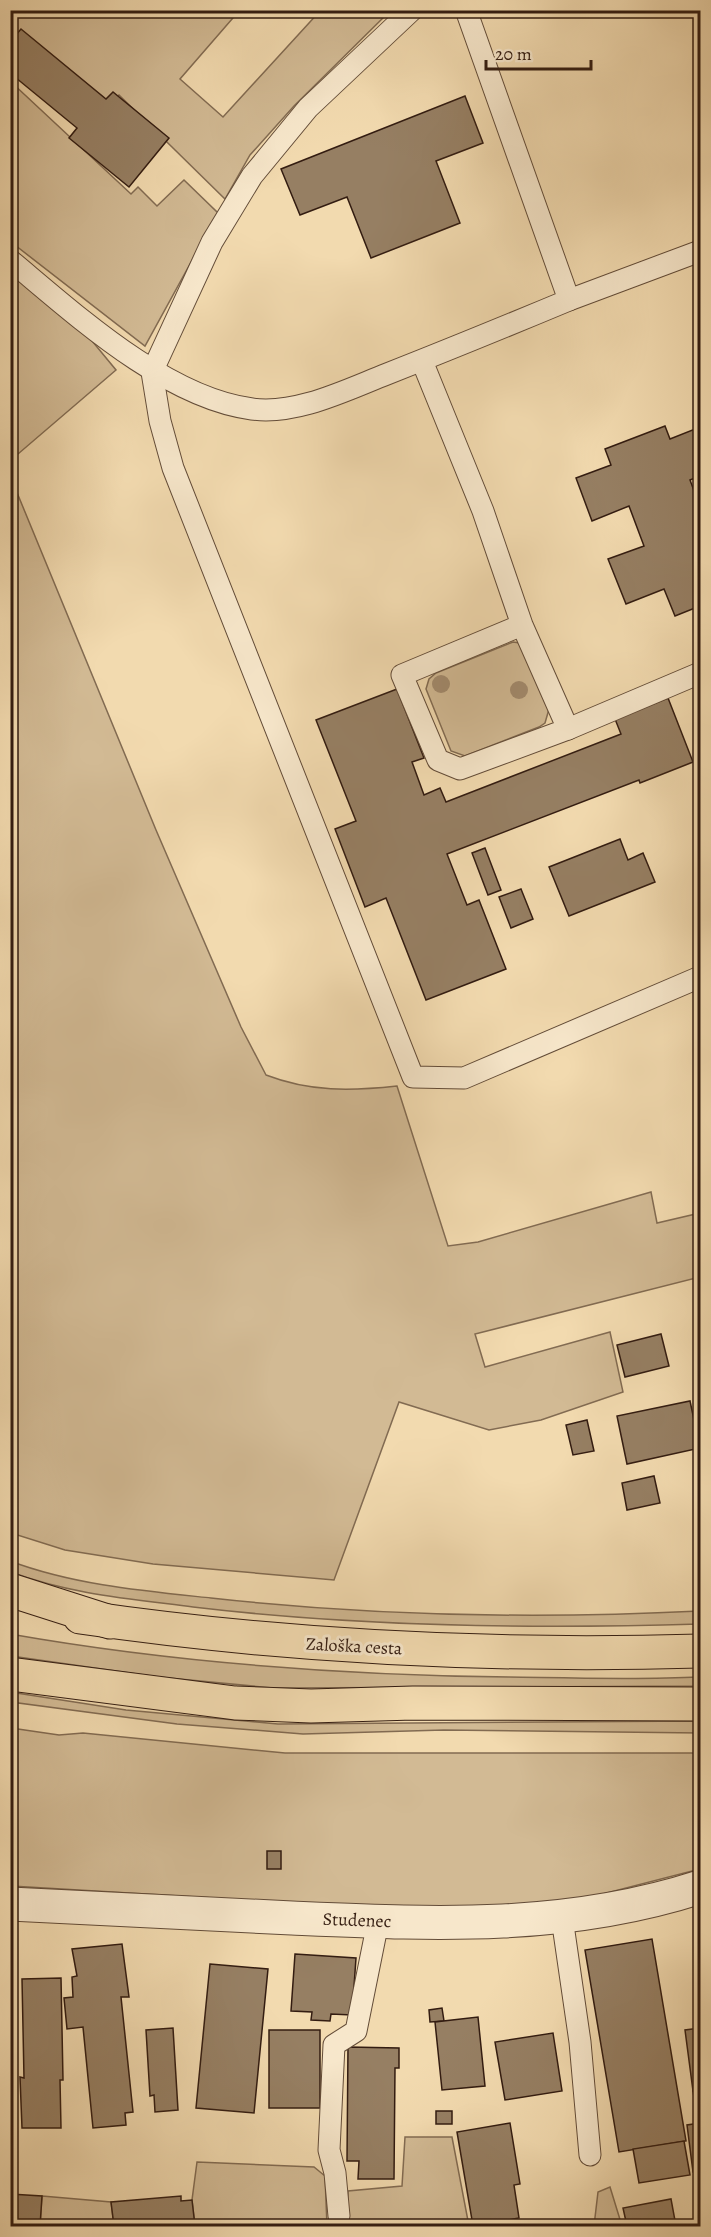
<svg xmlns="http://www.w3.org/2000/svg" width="711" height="2237" viewBox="0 0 711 2237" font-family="Alegreya,serif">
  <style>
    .green { fill: #d2ba94; stroke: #826b52; stroke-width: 1.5 }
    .building { fill: #967f63; stroke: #331c11; stroke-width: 1.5 }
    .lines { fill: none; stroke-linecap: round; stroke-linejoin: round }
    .service-casing { stroke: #634c38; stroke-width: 23 }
    .minor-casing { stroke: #634c38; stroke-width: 35 }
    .primary-casing { stroke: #331c11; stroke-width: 35 }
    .motorway-casing { stroke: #331c11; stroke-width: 35 }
    .service { stroke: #f7e7cb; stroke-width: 21 }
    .minor { stroke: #f7e7cb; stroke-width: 33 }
    .primary { stroke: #f2daaf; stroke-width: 33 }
    .motorway { stroke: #f2daaf; stroke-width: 33 }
    .tree { fill: #a38b6e }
    .labels { text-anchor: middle; stroke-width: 6; stroke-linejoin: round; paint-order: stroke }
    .street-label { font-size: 18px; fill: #331c11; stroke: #f7e7cb }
  </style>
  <rect width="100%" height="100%" fill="#f2daaf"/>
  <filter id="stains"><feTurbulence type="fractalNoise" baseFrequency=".00333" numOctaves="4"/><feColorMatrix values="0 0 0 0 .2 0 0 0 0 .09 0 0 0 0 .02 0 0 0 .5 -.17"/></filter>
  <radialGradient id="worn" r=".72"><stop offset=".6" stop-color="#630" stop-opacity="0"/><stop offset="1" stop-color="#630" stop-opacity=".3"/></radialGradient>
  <g class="green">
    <path d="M11,11H239L180,79L223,117L320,11H390L294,106L250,155L225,199L119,95L105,108L11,63Z"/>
    <path d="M10,81L131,194L138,187L157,206L184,180L218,213L145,346L11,242Z"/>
    <path d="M10,273L88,336L116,370L11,460Z"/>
    <path d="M11,478L156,830L241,1027L266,1075C310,1092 351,1091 397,1086L448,1246L478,1242L651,1192L657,1223L700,1213V1277L475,1334L485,1367L610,1332L623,1392L541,1420L489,1430L399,1402L334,1580L153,1564L65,1550L11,1533Z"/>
    <path d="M513,642L520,643L549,709L545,723L539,727L465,756L451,751L426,689L429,679L436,673Z"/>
    <path d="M10,1561C74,1585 144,1591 211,1598C373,1616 538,1619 700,1611V1624C531,1629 361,1627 193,1607C131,1599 69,1594 11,1572Z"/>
    <path d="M10,1634C175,1663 342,1675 509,1677C573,1678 637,1680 700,1677V1686L273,1688L158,1677L11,1656Z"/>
    <path d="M10,1692L126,1710L278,1724L700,1721V1733L444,1730L303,1734L177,1724L11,1702Z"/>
    <path d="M11,1728L59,1735L83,1733L285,1753H700V1869L564,1904L380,1908L11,1886Z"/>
    <path d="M405,2137H452L469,2226H347L348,2191L402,2186Z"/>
    <path d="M197,2162L314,2167L325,2176L327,2226H195L192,2200Z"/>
    <path d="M610,2187L622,2226H594L598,2192Z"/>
    <path d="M42,2196L111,2202L114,2226H40Z"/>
  </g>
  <g class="building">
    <path d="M21,29L106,99L113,92L169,138L129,187L69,138L77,128L10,73V42Z"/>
    <path d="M465,96L483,143L436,161L460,223L371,258L347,197L300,215L281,169Z"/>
    <path d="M665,426L670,439L700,427V476L690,480L700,507V606L675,616L664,589L626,604L608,559L644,546L629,506L592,521L576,478L611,465L605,449Z"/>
    <path d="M397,689L424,758L412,762L424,795L440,788L446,802L621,734L615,719L668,698L693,762L640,783L639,780L447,854L467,905L479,900L506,969L426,1000L386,898L365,907L335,829L356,821L316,720Z"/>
    <path d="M620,839L628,860L643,853L655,882L569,916L549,867Z"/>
    <path d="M485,848L501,890L488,895L472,853Z"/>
    <path d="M521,889L533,919L511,928L499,897Z"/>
    <path d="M661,1334L669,1366L625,1377L617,1345Z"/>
    <path d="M690,1401L700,1448L627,1464L617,1416Z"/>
    <path d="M587,1420L594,1451L573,1455L566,1425Z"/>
    <path d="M654,1476L660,1503L627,1510L622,1483Z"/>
    <rect x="267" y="1851" width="14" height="18"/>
    <path d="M652,1939L686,2141L619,2152L585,1950Z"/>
    <path d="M122,1944L129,1997H121L133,2112L125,2113L126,2125L93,2128L83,2027L67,2029L64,1998L73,1997L72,1977L77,1976L72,1949Z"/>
    <path d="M295,1954L356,1958L352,2015L331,2014L330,2021L311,2020L312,2012L291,2011Z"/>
    <path d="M210,1964L268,1969L254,2113L196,2108Z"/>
    <path d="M61,1978L63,2080H60L61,2128H22L20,2077L24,2078L22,1979Z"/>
    <path d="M442,2008L444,2021L430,2022L429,2010Z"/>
    <path d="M478,2017L485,2086L442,2090L435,2022Z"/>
    <path d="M173,2028L178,2110L155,2112L154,2095L150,2096L146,2030Z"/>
    <path d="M700,2028V2090L693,2091L685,2030Z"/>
    <rect x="269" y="2030" width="51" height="78"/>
    <path d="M553,2033L562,2091L505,2100L495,2042Z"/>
    <path d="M348,2047L399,2048V2068H395L394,2179H358L359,2161H347Z"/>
    <path d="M700,2090V2123L698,2124L693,2091Z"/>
    <rect x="436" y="2111" width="16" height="13"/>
    <path d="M510,2123L520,2184L514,2185L519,2218L473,2226L457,2132Z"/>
    <path d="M700,2123V2171L693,2172L687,2125Z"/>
    <path d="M684,2141L690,2175L639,2183L633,2149Z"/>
    <path d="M10,2194L42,2196L40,2226H10Z"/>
    <path d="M181,2196V2201L192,2200L195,2226H114L111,2202Z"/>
    <path d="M671,2199L676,2226H627L623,2208Z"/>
  </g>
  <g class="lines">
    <g class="service-casing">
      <g id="service">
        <path d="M412,10L308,108L252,176L212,242L152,372L160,421L173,468L413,1077L464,1078L700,977"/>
        <path d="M10,260C76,315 166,398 252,409C297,415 346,390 387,374C448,350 509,325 569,300L466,10"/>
        <path d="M569,300L700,251"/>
        <path d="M422,361L483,511L522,625L402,675L438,760L460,769L568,729L522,625"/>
        <path d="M568,729L700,673"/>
        <path d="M562,1918L580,2042L590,2155"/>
        <path d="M339,2216L335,2173L329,2150L334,2045L356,2031L378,1922"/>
      </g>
    </g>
    <g class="minor-casing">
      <path id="minor" d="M10,1904C104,1909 198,1913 292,1918C432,1924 564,1931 700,1887"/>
    </g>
    <g class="primary-casing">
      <g id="primary">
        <path d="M80,1617C286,1647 492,1657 700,1651"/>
        <path d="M10,1674L235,1703L311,1706L413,1703L700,1704"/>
      </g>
    </g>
    <g class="motorway-casing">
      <path id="motorway" d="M10,1590L110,1622"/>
    </g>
    <use href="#service" class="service"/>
    <use href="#minor" class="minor"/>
    <use href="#primary" class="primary"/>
    <use href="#motorway" class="motorway"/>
  </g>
  <g class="tree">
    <circle cx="441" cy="684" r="9"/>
    <circle cx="519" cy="690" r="9"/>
  </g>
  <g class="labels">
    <g class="street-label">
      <text transform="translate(354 1646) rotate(3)" y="6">Zaloška cesta</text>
      <text transform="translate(357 1920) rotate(2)" y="6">Studenec</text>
    </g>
  </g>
  <rect width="711" height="2237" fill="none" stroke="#f2daaf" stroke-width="36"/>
  <rect x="12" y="12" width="687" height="2213" fill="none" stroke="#331c11" stroke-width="3"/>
  <rect x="18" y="18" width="675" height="2201" fill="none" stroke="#331c11" stroke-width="1.5"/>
  <path d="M486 60v9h105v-9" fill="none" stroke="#331c11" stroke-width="3"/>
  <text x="495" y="60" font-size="18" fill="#331c11" stroke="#f7e7cb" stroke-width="4.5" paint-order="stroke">20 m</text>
  <rect width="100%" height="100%" filter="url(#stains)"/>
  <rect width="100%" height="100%" fill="url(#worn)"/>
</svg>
